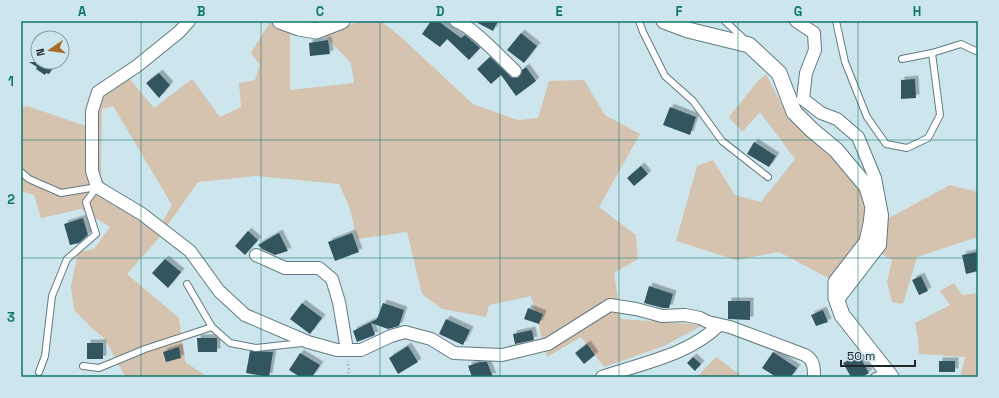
<svg xmlns="http://www.w3.org/2000/svg" width="999" height="398" viewBox="0 0 999 398" font-family="'Space Grotesk',sans-serif">
  <style>
    .green { fill: #d5c2af; fill-rule: evenodd }
    .building { fill: #33545e; filter: url(#shadow) }
    .lines { fill: none; stroke-linecap: round; stroke-linejoin: round }
    .service-casing { stroke: #637a81; stroke-width: 8 }
    .minor-casing { stroke: #637a81; stroke-width: 14 }
    .tertiary-casing { stroke: #637a81; stroke-width: 17 }
    .path { stroke: #86999e; stroke-width: 2; stroke-dasharray: 1 3; stroke-linecap: butt }
    .service { stroke: #fff; stroke-width: 6 }
    .minor { stroke: #fff; stroke-width: 12 }
    .tertiary { stroke: #fff; stroke-width: 15 }
    .grid { fill: none; stroke: #0f766e; stroke-width: 1; stroke-opacity: 0.55 }
    .neatline { fill: none; stroke: #0f766e; stroke-width: 1.5 }
    .grid-label { font-size: 13px; text-anchor: middle; font-weight: bold; fill: #0f766e }
  </style>
  <defs>
    <filter id="shadow"><feDropShadow dx="3.5" dy="-3.5" stdDeviation="0" flood-color="#0004"/></filter>
  </defs>
  <rect width="100%" height="100%" fill="#cde6ee"/>
  <g class="green">
    <path d="M359,21H381L402,38L473,104L518,120L538,118L549,81L584,80L605,115L640,134L599,207L636,235L638,259L614,273L621,319L703,325L664,346L604,367L581,337L547,357L531,296L489,305L486,317L442,309L422,294L407,232L357,239L350,209L339,184L257,176L198,182L158,239L127,274L179,318L185,362L208,377H125L105,339L92,328L74,310L71,286L78,252L94,249L110,227L81,209L41,218L34,195L21,191V108L27,106L86,126L95,117L102,94L129,78L154,108L192,79L220,117L241,107L239,83L255,80L260,65L251,53L270,22L290,29V90L354,83L351,63L325,36ZM113,106L172,205L163,221L107,187L101,177L102,109Z"/>
    <path d="M766,74L789,119L831,153L864,190L868,209L864,240L832,280L779,252L736,260L676,241L697,166L713,160L735,195L761,202L795,159L760,112L742,132L729,117L757,82Z"/>
    <path d="M950,185L978,192V237L917,257L903,304L892,302L887,282L892,260L870,247L876,225Z"/>
    <path d="M954,283L962,295L978,293V377H960L965,357L919,354L918,339L915,323L950,305L940,291Z"/>
    <path d="M716,357L743,377H697Z"/>
  </g>
  <g class="building">
    <path d="M431,21H438L461,38L465,35L480,48L469,60L447,39L440,47L422,34Z"/>
    <path d="M474,21H498L493,31Z"/>
    <path d="M521,33L537,46L524,63L507,50Z"/>
    <path d="M328,40L330,54L310,56L309,43Z"/>
    <path d="M490,57L512,78H517L520,76L522,70L526,67L536,81L516,96L501,75L491,84L477,69Z"/>
    <path d="M29,62H57L49,74L46,73L45,75L36,69L37,67Z"/>
    <path d="M159,73L170,85L159,98L146,83Z"/>
    <path d="M915,79L916,98L901,99V80Z"/>
    <path d="M670,107L696,117L690,135L663,125Z"/>
    <path d="M754,142L776,156L769,167L747,154Z"/>
    <path d="M641,166L648,174L634,186L627,178Z"/>
    <path d="M83,218L88,235L79,243L70,245L64,224Z"/>
    <path d="M248,231L258,240L245,255L235,246Z"/>
    <path d="M279,233L288,251L275,255L262,249L258,245Z"/>
    <path d="M352,233L359,252L335,261L328,242Z"/>
    <path d="M978,252V271L966,274L962,255Z"/>
    <path d="M165,259L181,272L168,288L152,273Z"/>
    <path d="M921,276L928,291L919,295L912,280Z"/>
    <path d="M649,286L673,294L669,308H663L644,303Z"/>
    <path d="M728,301H750V320L728,319Z"/>
    <path d="M302,303L322,318L310,334L290,319Z"/>
    <path d="M383,303L404,310L399,326L388,329L371,323L375,335L357,342L353,331L377,319Z"/>
    <path d="M528,308L543,314L539,324L524,319Z"/>
    <path d="M823,310L828,322L816,326L811,315Z"/>
    <path d="M446,319L470,330L463,345L439,334Z"/>
    <path d="M532,330L534,340L515,344L513,334Z"/>
    <path d="M197,338H217V352H198Z"/>
    <rect x="87" y="343" width="16" height="16"/>
    <path d="M587,344L595,355L584,364L575,353Z"/>
    <path d="M408,346L418,362L398,374L389,358Z"/>
    <path d="M179,347L181,358L166,362L163,352Z"/>
    <path d="M250,351L273,352L269,377L246,373Z"/>
    <path d="M773,352L797,368L791,377H776L762,368Z"/>
    <path d="M300,353L320,365L312,377H300L289,370Z"/>
    <path d="M859,355L869,373L862,377H851L843,363Z"/>
    <path d="M693,357L701,364L695,371L687,363Z"/>
    <rect x="939" y="361" width="16" height="11"/>
    <path d="M480,362H487L493,377H472L468,366Z"/>
  </g>
  <g class="lines">
    <g class="service-casing">
      <g id="service">
        <path d="M639,21L643,32L665,76L693,101L722,141L768,177"/>
        <path d="M725,21L744,39"/>
        <path d="M836,21L845,62L867,117L886,144L907,148L928,138L940,115L932,53L902,59"/>
        <path d="M932,53L961,44L978,52"/>
        <path d="M21,172L29,179L61,193L97,187"/>
        <path d="M187,284L212,327L230,343L256,348L302,343"/>
        <path d="M83,366L99,368L145,349L212,327"/>
        <path d="M39,372L45,356L52,296L67,259L96,234L86,202L97,187"/>
        <path d="M874,377L887,371"/>
      </g>
    </g>
    <g class="minor-casing">
      <g id="minor">
        <path d="M189,21L179,32L137,66L98,92L92,111V171L97,187L142,214L190,251L219,291L245,315L308,342L337,350H361L391,336L405,332L431,339L454,353L502,355L548,344L610,305L636,309L662,316L685,315L700,318L708,322L730,327L805,355C814,360 814,367 814,377"/>
        <path d="M456,21C473,27 501,58 515,71"/>
        <path d="M796,21L814,33L815,50L806,73L803,99L821,113L837,119L858,137L875,178L882,215L880,245L840,297L836,298"/>
        <path d="M256,255L285,268H319L332,279L339,302L347,350"/>
        <path d="M602,377C642,363 689,355 719,325"/>
      </g>
    </g>
    <g class="tertiary-casing">
      <g id="tertiary">
        <path d="M280,21L299,28L316,31L342,21"/>
        <path d="M664,21L688,30L749,45L779,73L794,112L812,130L836,150L867,187L873,207L871,224L867,242L836,282V298L842,315L891,377"/>
      </g>
    </g>
    <path class="path" d="M347,377L349,370L348,361"/>
    <use href="#service" class="service"/>
    <use href="#minor" class="minor"/>
    <use href="#tertiary" class="tertiary"/>
  </g>
  <path class="grid" d="M141,21V377M261,21V377M380,21V377M500,21V377M619,21V377M738,21V377M858,21V377M21,140H978M21,258H978"/>
  <rect width="999" height="398" fill="none" stroke="#cde6ee" stroke-width="44"/>
  <g transform="translate(50 50) rotate(257)"><circle r="19" fill="#cde6ee" stroke="#879a9f"/>
  <path d="M0-3L7 15L0 10L-7 15Z" fill="#a66d2b"/>
  <text y="-6" font-size="11" font-weight="bold" text-anchor="middle" fill="#1d2729">N</text>
  </g>
  <path d="M841 360v6h74v-6" fill="none" stroke="#1d2729" stroke-width="2"/>
  <text x="847" y="360" font-size="12" fill="#1d2729" stroke="#cde6ee" stroke-width="3" paint-order="stroke">50 m</text>
  <rect x="22" y="22" width="955" height="354" class="neatline"/>
  <g class="grid-label">
    <text x="82" y="16">A</text>
    <text x="201" y="16">B</text>
    <text x="320" y="16">C</text>
    <text x="440" y="16">D</text>
    <text x="559" y="16">E</text>
    <text x="679" y="16">F</text>
    <text x="798" y="16">G</text>
    <text x="917" y="16">H</text>
    <text x="11" y="86">1</text>
    <text x="11" y="204">2</text>
    <text x="11" y="322">3</text>
  </g>
</svg>
